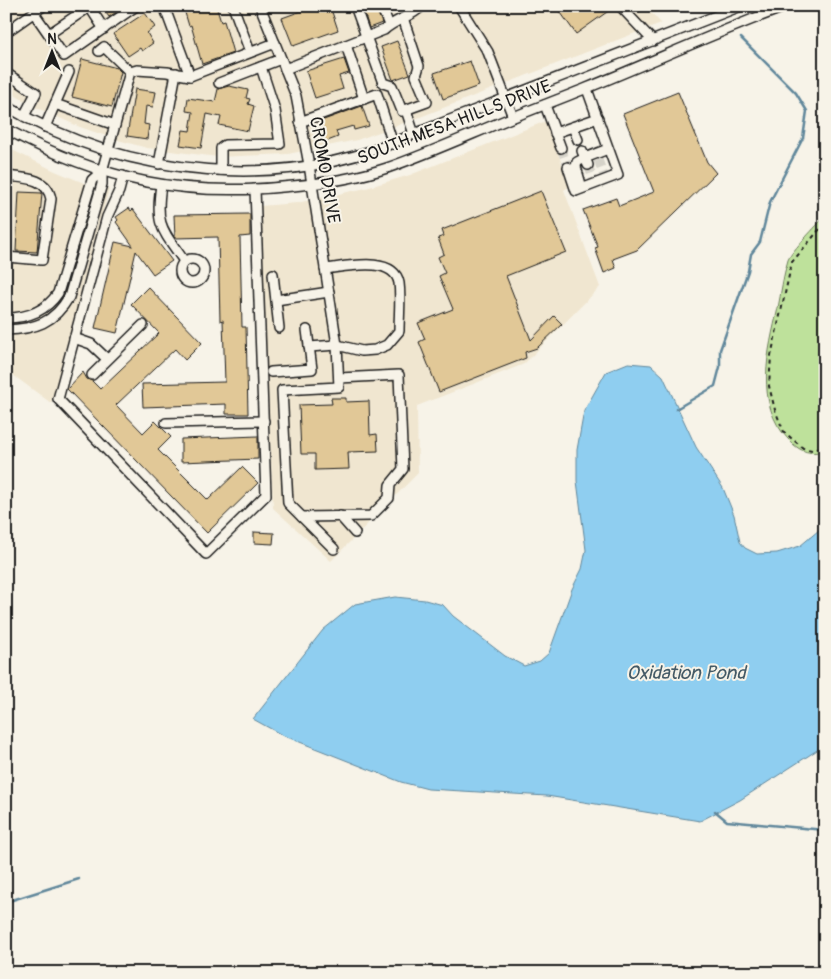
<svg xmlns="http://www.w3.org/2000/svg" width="831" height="979" viewBox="0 0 831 979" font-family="Pangolin,sans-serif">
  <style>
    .built { fill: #f0e6d0 }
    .green { fill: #bee19b; stroke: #6d7e5c }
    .water { fill: #8fcef0; stroke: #61879b }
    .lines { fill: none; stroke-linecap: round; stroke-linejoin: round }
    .stream { stroke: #61879b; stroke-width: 2.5 }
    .building { fill: #e1c897; stroke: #1c1c1c }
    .minor-tunnel { stroke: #d6d3c9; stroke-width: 9; stroke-dasharray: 9 4.5; stroke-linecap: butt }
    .minor-casing { stroke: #1c1c1c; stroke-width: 12 }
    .path { stroke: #1c1c1c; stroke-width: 2; stroke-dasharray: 4 4; stroke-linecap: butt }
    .minor { stroke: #f7f3e8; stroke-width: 9 }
    .labels { text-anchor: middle; stroke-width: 4; stroke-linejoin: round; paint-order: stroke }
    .street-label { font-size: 18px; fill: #1c1c1c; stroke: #f7f3e8 }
    .water-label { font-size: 19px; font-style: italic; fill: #445a66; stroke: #f7f3e8 }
  </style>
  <rect width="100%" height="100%" fill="#f7f3e8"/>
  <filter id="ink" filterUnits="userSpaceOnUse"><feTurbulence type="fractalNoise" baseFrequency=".02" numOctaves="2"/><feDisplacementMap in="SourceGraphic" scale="10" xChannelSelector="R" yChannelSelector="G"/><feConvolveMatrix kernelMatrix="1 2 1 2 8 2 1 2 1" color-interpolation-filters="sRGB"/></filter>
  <g filter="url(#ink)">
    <g class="built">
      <path d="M6,6H645L661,23L415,119L357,140L288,154L218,157L147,148L118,140L80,127L35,107L6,90Z"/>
      <path d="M546,121L570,186L564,190L600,287L524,364L417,406L418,473L331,561L273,508L260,206L297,203L366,188L410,175Z"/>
      <path d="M6,147L55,171L84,183L109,189L51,403L6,370Z"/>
    </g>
    <path class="green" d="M825,216V451C808,455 799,451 788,439C754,403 768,351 778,308C781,293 783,276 788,260C792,250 817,226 825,216Z"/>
    <path class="water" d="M628,363L651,365L663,376L696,447L723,488L734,515L740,542L745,548L757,554L777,553L800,546L825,525V745L740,800L700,821L547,796L428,789L401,782L282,735L253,719L323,630L355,604L395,597L425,600L443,605L453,616L505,656L524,666L540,661L549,653L572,589L582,569L586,550L577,481V450L584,411L606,372Z"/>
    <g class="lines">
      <g class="stream">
        <path d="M708,6L711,8"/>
        <path d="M676,409L715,386L720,367V350L748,271L751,254L760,242L770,202L803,138L807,111L796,93L741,38"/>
        <path d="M715,811L727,821L825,830"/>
        <path d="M6,902L79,879"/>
      </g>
    </g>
    <g class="building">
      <path d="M101,6H125L109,17Z"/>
      <path d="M183,6H216L221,22L224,21L233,53L202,64L191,25L189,26Z"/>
      <path d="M315,6H330L338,30L293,46L282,18Z"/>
      <path d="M362,6H375L382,23L369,28Z"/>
      <path d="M556,6H614V7L576,34Z"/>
      <path d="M145,13L155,27L147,33L153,43L142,51L140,48L128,56L113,34Z"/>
      <path d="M397,41L410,74L393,80L381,47Z"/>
      <path d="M82,59L117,68L121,72L112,107L72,97Z"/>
      <path d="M344,59L349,73L339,76L343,89L315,98L306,71Z"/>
      <path d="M470,61L479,86L443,99L434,73Z"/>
      <path d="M229,86L248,90L246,98L250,99L248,104L254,106L248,131L219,125L221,117L207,114L201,148L180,145L183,130L190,131L193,112L186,111L188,98L215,102L218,89Z"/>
      <path d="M135,89L156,92L153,107L146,106L144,124L149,125L147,139L127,136Z"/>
      <path d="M678,92L707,162L716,173L637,250L613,259L616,268L604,273L595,248L598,247L583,210L616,198L619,206L654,192L623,114Z"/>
      <path d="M362,106L369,126L354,130L353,126L336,131L338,137L325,142L318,122Z"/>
      <path d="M541,191L566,252L506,276L531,340L554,316L562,324L537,348L525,352L526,358L439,392L419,342L425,339L418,323L453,309L439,276L445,273L438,257L444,254L438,238L444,236L442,230Z"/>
      <path d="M19,192L42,193L37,252L16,251Z"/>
      <path d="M129,208L131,211L133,209L172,261L153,274L136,251L117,333L95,328L115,242L133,246L116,222L118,220L116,217Z"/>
      <path d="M250,214V236L240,237L242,327H246L248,414H226V404L143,407L142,384L225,382L223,320L220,321L218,237L175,238L174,215Z"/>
      <path d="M148,287L202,343L185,360L175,349L116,405L143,433L155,421L171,437L158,450L208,500L242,467L258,483L207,533L67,389L83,372L87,379L92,381L100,389L159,333L131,304Z"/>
      <path d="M331,398H346V402L369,401L370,435L377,434L378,451L348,452L349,469L315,470V454H301L299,405L332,404Z"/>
      <path d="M258,436V459L181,462V439Z"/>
      <path d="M254,532L274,533L273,544L254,543Z"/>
    </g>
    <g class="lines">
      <g class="minor-tunnel">
        <path d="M561,148L568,167"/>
        <path d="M598,160L604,176"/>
        <path d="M588,165L593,179"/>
      </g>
      <g class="minor-casing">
        <g id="minor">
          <path d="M89,6L104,29"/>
          <path d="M164,6L190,76"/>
          <path d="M233,6L250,52"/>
          <path d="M260,6L296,96L309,165L337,345L339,387L282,390L288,503L334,549"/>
          <path d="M355,6L383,83L392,86L402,111L427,102L416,76L419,66L403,18"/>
          <path d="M381,6L389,25"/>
          <path d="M459,6L488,52L513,117"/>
          <path d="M620,6L653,41"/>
          <path d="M34,13L64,56L136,6"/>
          <path d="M6,32L43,6"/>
          <path d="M49,34L89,7"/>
          <path d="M346,45L364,99"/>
          <path d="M99,51L104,47L130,72"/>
          <path d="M285,69L384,30C396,19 411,17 422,6"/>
          <path d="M6,73L36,93L24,116"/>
          <path d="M219,83L281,59"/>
          <path d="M55,104L115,125"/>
          <path d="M545,105L561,148"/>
          <path d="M6,106C128,178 285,194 414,134L741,6"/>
          <path d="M406,110L414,134"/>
          <path d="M300,122L377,94L393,144"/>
          <path d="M45,127L69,72"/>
          <path d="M573,127L578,140"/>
          <path d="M6,129C102,181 185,198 293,186C325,183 357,178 387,168C427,154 467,136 506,120C533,109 560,99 587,88C654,61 719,31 787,6"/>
          <path d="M555,133L598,118"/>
          <path d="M582,151L585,158L608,149"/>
          <path d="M159,164L176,73"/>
          <path d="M568,167L576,191L618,175L587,89"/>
          <path d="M221,170V148L225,145L280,144L275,110L261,67"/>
          <path d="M6,176C24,178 47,177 51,199L42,260L6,257"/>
          <path d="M123,176L119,191L107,217L58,399L206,554L266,495L255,189"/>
          <path d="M161,185C155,226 162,229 184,261"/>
          <path d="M582,188L576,167L577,162L585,158L588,165"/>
          <circle cx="192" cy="271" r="12"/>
          <path d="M273,274L279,328"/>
          <path d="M276,300L329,292"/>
          <path d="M6,318C27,318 46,311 58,293L92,180L102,171"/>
          <path d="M6,330C35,329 54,323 69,297L102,184V171L130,72L137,70L167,72L190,76L275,43"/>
          <path d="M74,338L91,344L107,359"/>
          <path d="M309,347L337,345L362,351L375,350L387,345L399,331C399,316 401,298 399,283C394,255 345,267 325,269"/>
          <path d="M271,372L312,369L307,330"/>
          <path d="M92,375L143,325"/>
          <path d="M166,423L264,421"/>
          <path d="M340,516L355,533"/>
          <path d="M302,517L371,516L389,498L390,485L403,469L399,375L339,378"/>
        </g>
      </g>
      <path class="path" d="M825,223L792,262L771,356L769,386L775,410L784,432L803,448L812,450L825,447"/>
      <use href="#minor" class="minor"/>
    </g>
  </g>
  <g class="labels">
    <g class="street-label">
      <text transform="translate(454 122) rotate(-21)" y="6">SOUTH MESA HILLS DRIVE</text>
      <text transform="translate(325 170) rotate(80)" y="6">CROMO DRIVE</text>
    </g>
    <g class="water-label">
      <text x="686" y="679">Oxidation Pond</text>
    </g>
  </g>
  <rect width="831" height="979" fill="none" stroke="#f7f3e8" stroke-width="25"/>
  <rect x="12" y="12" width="806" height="954" fill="none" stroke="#1c1c1c" stroke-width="2" filter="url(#ink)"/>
  <g transform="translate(52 52)" stroke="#f7f3e8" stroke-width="4" paint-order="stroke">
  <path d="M0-4L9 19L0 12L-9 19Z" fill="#1c1c1c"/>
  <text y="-8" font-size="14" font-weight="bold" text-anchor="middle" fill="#1c1c1c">N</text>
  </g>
</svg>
